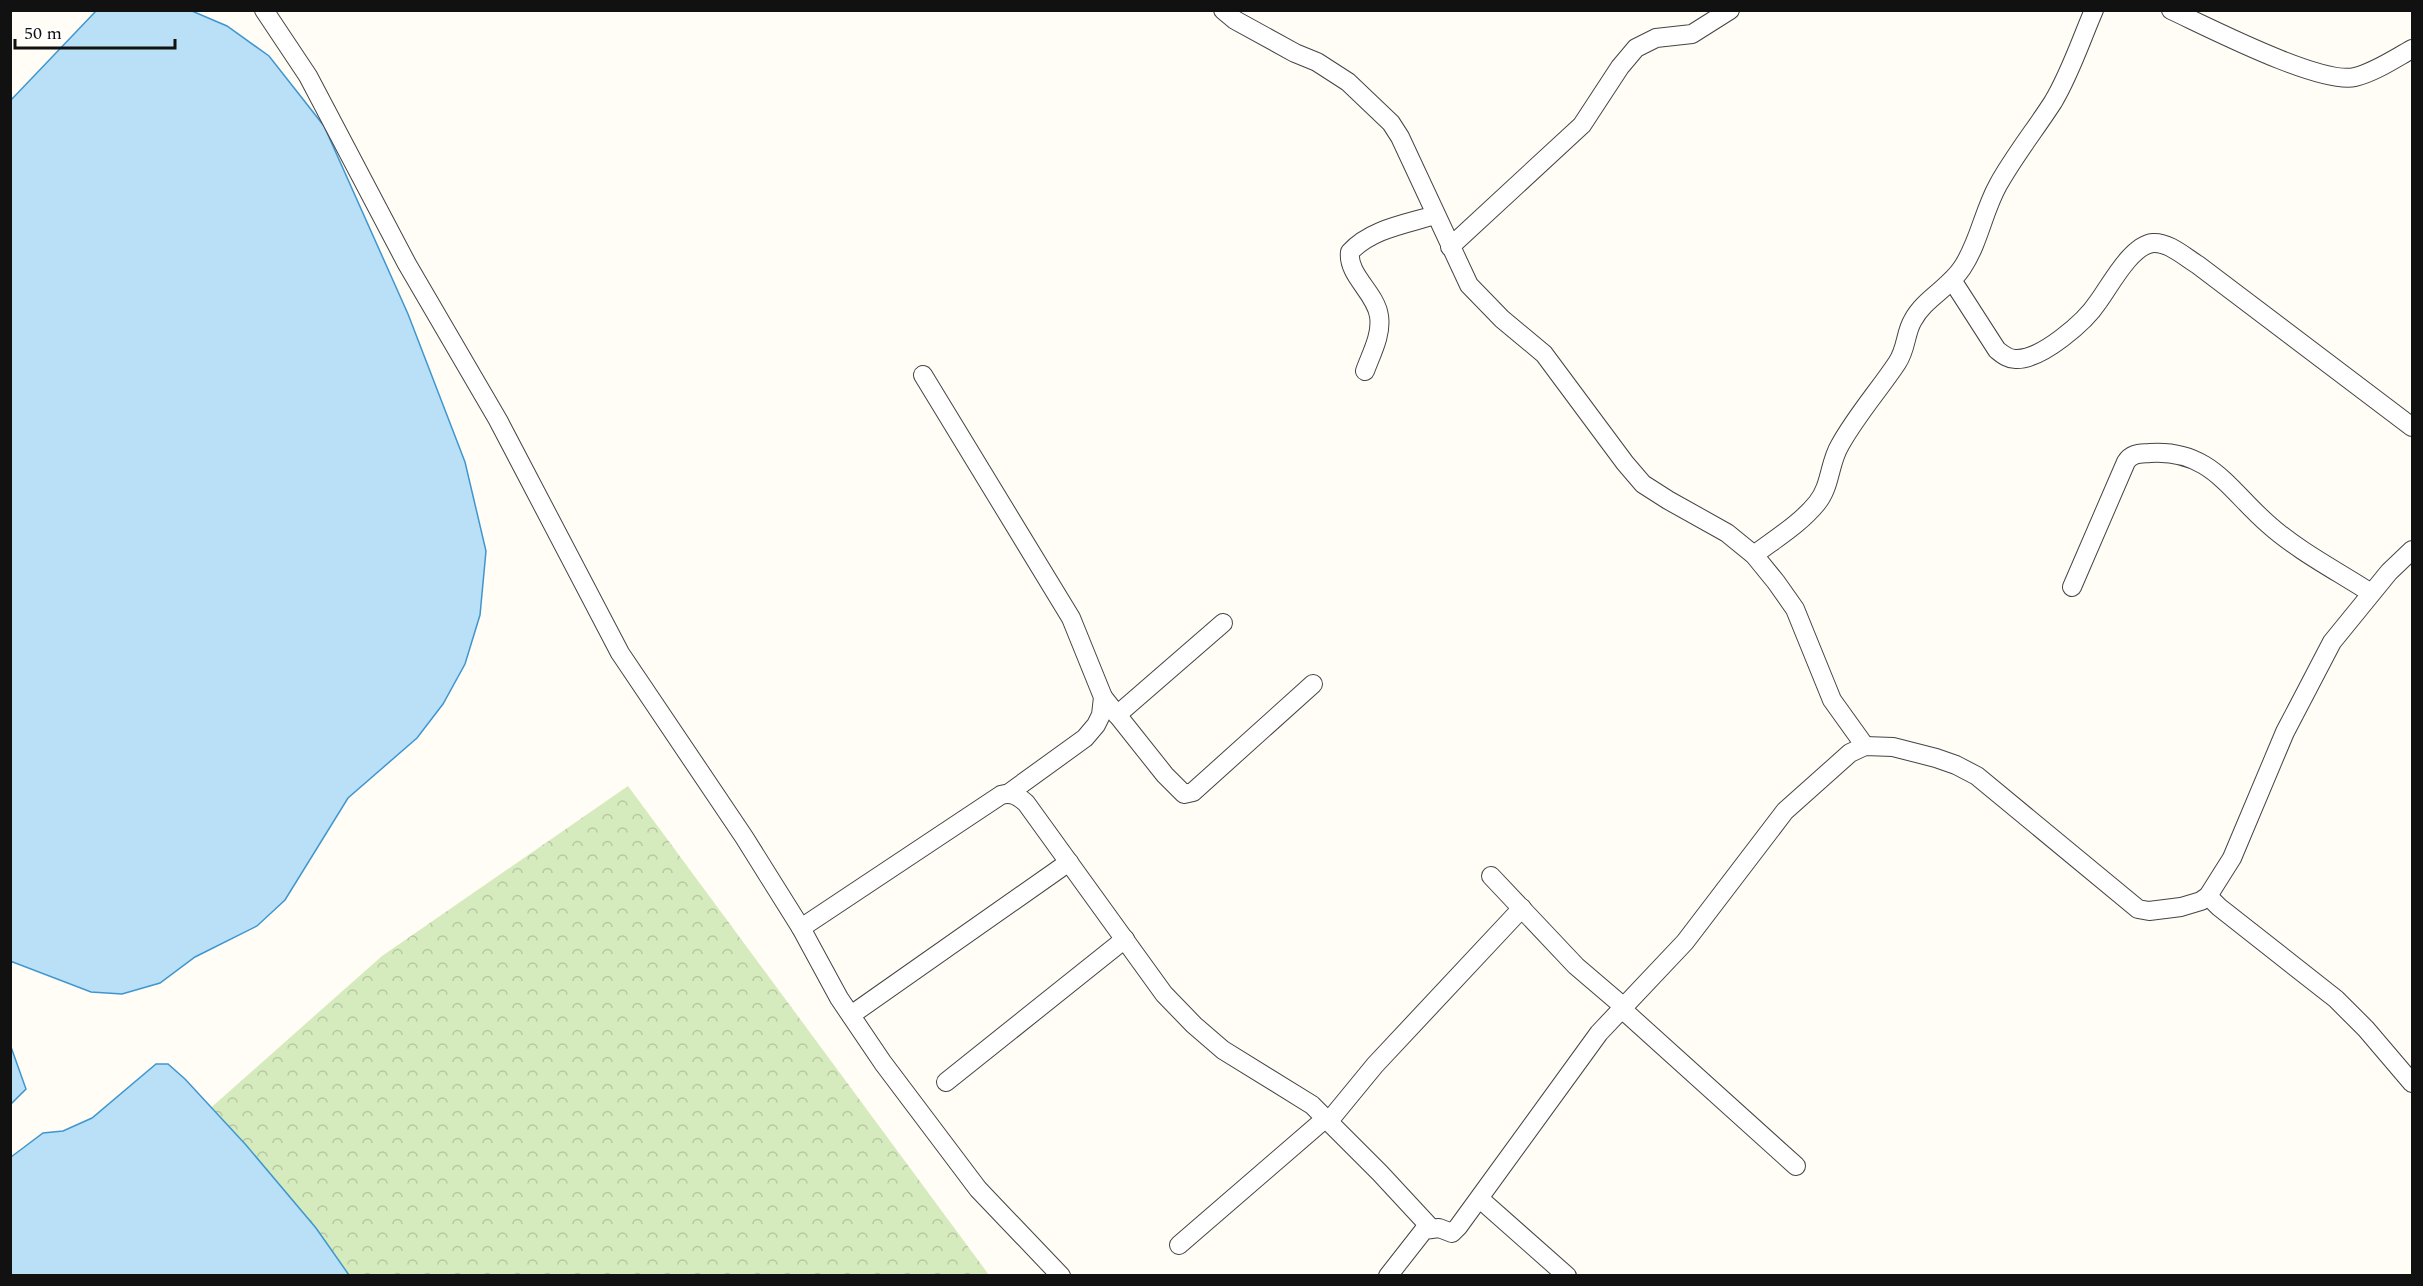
<svg xmlns="http://www.w3.org/2000/svg" width="2423" height="1286" viewBox="0 0 2423 1286" font-family="Spectral,serif">
  <style>
    .park { fill: url(#park-crowns) }
    .water { fill: #b9e0f7; stroke: #3f96cf; stroke-width: 1.5 }
    .lines { fill: none; stroke-linecap: round; stroke-linejoin: round }
    .street-casing { stroke: #444; stroke-width: 20 }
    .street { stroke: #fff; stroke-width: 18 }
  </style>
  <defs>
    <pattern id="park-crowns" width="20" height="18" patternUnits="userSpaceOnUse" patternTransform="scale(1.5)"><rect width="20" height="18" fill="#d5ebbd"/><path d="M2 6a3 3 0 1 1 6 0M12 15a3 3 0 1 1 6 0" fill="none" stroke="#b6c8a1"/></pattern>
  </defs>
  <rect width="100%" height="100%" fill="#fffdf5"/>
  <path class="park" d="M628,786L989,1275L21,1276L382,956Z"/>
  <g class="water">
    <path d="M96,11H192L227,26L269,56L324,126L408,314L465,462L486,551L480,615L465,664L443,704L417,738L348,798L285,900L257,926L195,957L160,983L122,994L91,992L10,961L11,100Z"/>
    <path d="M11,1047L26,1089L11,1104H10Z"/>
    <path d="M156,1064H168L185,1079L246,1145L316,1228L349,1275H11V1157L43,1133L63,1131L92,1118Z"/>
  </g>
  <g class="lines">
    <g class="street-casing">
      <g id="street">
        <path d="M264,10L308,76L407,264L498,420L620,653L744,837L801,928L839,998L883,1063L978,1189L1061,1276"/>
        <path d="M1223,10L1235,20L1295,53L1317,62L1348,82L1391,123L1400,137L1469,285L1502,319L1544,354L1625,463L1643,484L1668,500L1727,533L1754,555L1776,582L1795,609L1832,700L1865,746"/>
        <path d="M2171,10C2208,27 2320,85 2355,77C2375,72 2394,59 2412,49"/>
        <path d="M1450,247L1582,125L1620,67L1636,48L1656,38L1692,34L1730,10"/>
        <path d="M1952,280L1997,350C2002,354 2009,360 2017,359C2042,359 2085,322 2098,302C2110,286 2131,245 2153,243C2169,242 2185,257 2198,265L2412,427"/>
        <path d="M1365,371C1371,354 1382,335 1379,316C1376,293 1347,275 1350,252C1371,229 1406,224 1435,215"/>
        <path d="M923,375L1071,618L1103,697L1101,715L1096,725L1085,738L1009,793"/>
        <path d="M1754,555C1775,539 1800,524 1817,503C1831,486 1829,463 1840,445C1856,416 1879,390 1897,363C1907,348 1905,333 1913,320C1924,299 1949,288 1962,268C1979,243 1983,212 1998,185C2014,156 2035,130 2053,102C2070,74 2081,40 2094,10"/>
        <path d="M2072,587L2126,462C2132,453 2139,454 2150,453C2210,449 2229,490 2268,524C2298,551 2337,571 2371,593"/>
        <path d="M1103,697L1165,775L1184,794L1193,792L1313,684"/>
        <path d="M1117,715L1223,623"/>
        <path d="M1491,876L1576,966L1624,1007"/>
        <path d="M2208,896L2219,907L2336,999L2366,1029L2412,1083"/>
        <path d="M801,928L1001,795C1012,792 1018,796 1026,803L1164,994L1194,1025L1223,1050L1312,1105L1380,1173L1431,1228"/>
        <path d="M1622,1009L1796,1166"/>
        <path d="M851,1015L1069,862"/>
        <path d="M946,1082L1125,939"/>
        <path d="M1329,1121L1375,1065L1522,908"/>
        <path d="M1480,1199L1567,1276"/>
        <path d="M1179,1245L1326,1118"/>
        <path d="M1388,1276L1424,1230L1439,1228L1452,1233L1458,1227L1599,1033L1685,942L1785,811L1850,753L1865,746L1893,747L1936,758L1956,765L1977,776L2138,909L2149,911L2181,907L2201,901L2208,896L2232,858L2285,732L2332,642L2389,572L2412,550"/>
      </g>
    </g>
    <use href="#street" class="street"/>
  </g>
  <rect width="2423" height="1286" fill="none" stroke="#111111" stroke-width="24"/>
  <path d="M15 39v9h160v-9" fill="none" stroke="#111111" stroke-width="3"/>
  <text x="24" y="39" font-size="18" fill="#111111" stroke="#ffffff" stroke-width="4.5" paint-order="stroke">50 m</text>
</svg>
